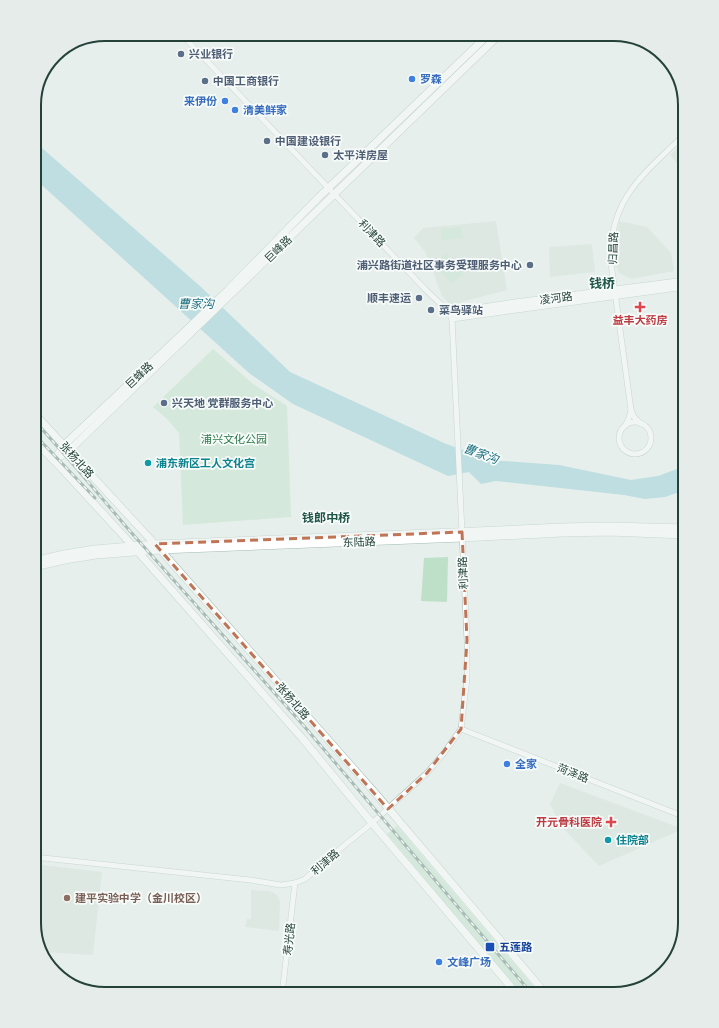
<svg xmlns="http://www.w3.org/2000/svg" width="719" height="1028" viewBox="0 0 719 1028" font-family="'Archivo Narrow','Noto Sans SC',sans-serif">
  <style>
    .built { fill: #d4dfda }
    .green { fill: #bfe0c8 }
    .water { fill: #8ec9d4 }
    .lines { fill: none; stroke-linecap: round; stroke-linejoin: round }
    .street-casing { stroke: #a8b8b2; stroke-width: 6 }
    .secondary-casing { stroke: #a4bbb3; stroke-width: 8 }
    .street { stroke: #fff; stroke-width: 5 }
    .secondary { stroke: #fff; stroke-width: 7 }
    .rail-casing { stroke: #5f7d75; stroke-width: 3 }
    .rail { stroke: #f7fbf9; stroke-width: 1.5; stroke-dasharray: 4.5; stroke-linecap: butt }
    .marked { fill: none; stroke: #c07456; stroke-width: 3; stroke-dasharray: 8 5; stroke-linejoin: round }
    .service-dot { fill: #5c6f8a; stroke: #f7fbf9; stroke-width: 1.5 }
    .shop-dot { fill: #3f7fe0; stroke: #f7fbf9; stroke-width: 1.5 }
    .health-dot { fill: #e0444e; stroke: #f7fbf9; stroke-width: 1.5 }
    .culture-dot { fill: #0f9aa8; stroke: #f7fbf9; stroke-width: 1.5 }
    .education-dot { fill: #8d6e63; stroke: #f7fbf9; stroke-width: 1.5 }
    .transit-dot { fill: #1a4fb4; stroke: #f7fbf9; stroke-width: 1.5 }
    .labels { text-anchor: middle; stroke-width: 3.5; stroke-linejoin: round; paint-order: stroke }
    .service-label { font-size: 11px; font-weight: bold; fill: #4e5e75; stroke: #f7fbf9; text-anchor: start }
    .shop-label { font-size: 11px; font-weight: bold; fill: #366cbe; stroke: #f7fbf9; text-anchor: start }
    .street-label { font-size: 11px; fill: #24423a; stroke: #f7fbf9 }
    .health-label { font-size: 11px; font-weight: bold; fill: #be3a42; stroke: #f7fbf9 }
    .park-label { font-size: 11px; fill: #2d7a4b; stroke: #f7fbf9 }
    .culture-label { font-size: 11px; font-weight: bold; fill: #0d838f; stroke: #f7fbf9; text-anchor: start }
    .education-label { font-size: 11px; font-weight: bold; fill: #785e54; stroke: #f7fbf9; text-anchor: start }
    .transit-label { font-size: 11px; font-weight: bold; fill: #164399; stroke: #f7fbf9; text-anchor: start }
    .water-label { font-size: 12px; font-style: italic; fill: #1c6f80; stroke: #f7fbf9 }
    .neighbourhood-label { font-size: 12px; font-weight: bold; fill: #1f5548; stroke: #f7fbf9 }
    .quarter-label { font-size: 13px; font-weight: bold; fill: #1f5548; stroke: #f7fbf9 }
    .rim { fill: none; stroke: #24423a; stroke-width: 2 }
  </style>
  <rect width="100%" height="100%" fill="#e6efeb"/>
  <g class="built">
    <path d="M685,141V173L670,155Z"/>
    <path d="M496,221L507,290L450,305L442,296L426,253L414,238L423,228Z"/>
    <path d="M619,221L647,227L671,253L674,271L631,279L619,273L615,262Z"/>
    <path d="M592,244L595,272L550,277L549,247Z"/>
    <path d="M560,783L683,829L599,866L563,828L556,816L550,804Z"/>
    <path d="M34,864L102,872L93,955L42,952L34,923Z"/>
    <path d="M251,890L270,891L277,895L280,901L279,931L245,927L247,919H251Z"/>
  </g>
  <g class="green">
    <path d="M461,227L463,238L442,240L441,229Z"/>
    <path d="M446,253L464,274L452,284L434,264Z"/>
    <path d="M213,349L253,384L287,406L291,517L183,525L179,433L167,419L153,407Z"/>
    <path d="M448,557L447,602L421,601L424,558Z"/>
    <path d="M397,826L540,994H522L387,834Z"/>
  </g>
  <path class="water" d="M34,141L201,287L290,372L444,443L489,460L559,465L631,480L658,476L685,466V490L665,497L645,499L624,495L496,481L481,484L469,472L448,476L293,404L249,373L34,178Z"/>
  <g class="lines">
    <g class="street-casing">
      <g id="street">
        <circle cx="635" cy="438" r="16"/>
        <path d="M641,424L634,417L631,410L611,263C608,199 644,174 685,134"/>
        <path d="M625,426L629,418L631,410"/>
        <path d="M461,729L685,817"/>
        <path d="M34,857L250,880L281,885L295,883L305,879L330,857L372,823L427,773L444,753L461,729L467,678V640L452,318L450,313L425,289L232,87L181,34"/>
        <path d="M282,994L295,883"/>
      </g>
    </g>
    <g class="secondary-casing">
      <g id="secondary">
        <path d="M450,313L515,303L685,281"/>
        <path d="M452,318L685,286"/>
        <path d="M34,413L165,555L376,794L546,994"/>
        <path d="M34,440L62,469L132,545L302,738L372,823L517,994"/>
        <path d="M55,459L64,445L180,336L227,291L319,197L489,34"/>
        <path d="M54,460L69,451L81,439L500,34"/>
        <path d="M34,561L64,554L95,549L155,544L454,532L562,527L609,526L685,528"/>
        <path d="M34,567L65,560L96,555L160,550L462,538L562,533L609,532L685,535"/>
      </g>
    </g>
    <use href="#street" class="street"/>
    <use href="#secondary" class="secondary"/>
    <g class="rail-casing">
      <g id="rail">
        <path d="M34,420L72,463L129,530L304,726L532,994"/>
        <path d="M34,434L95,498"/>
      </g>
    </g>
    <use href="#rail" class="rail"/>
  </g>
  <path d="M0 0H719V1028H0ZM462,532L467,640L461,729L427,773L388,809L155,544Z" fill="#e6efeb" fill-opacity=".55" fill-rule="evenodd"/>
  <path class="marked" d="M462,532L467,640L461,729L427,773L388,809L155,544Z"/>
  <g class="service-dot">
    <circle cx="181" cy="54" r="4"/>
    <circle cx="205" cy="81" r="4"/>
    <circle cx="267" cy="141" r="4"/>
    <circle cx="325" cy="155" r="4"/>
    <circle cx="530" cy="265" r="4"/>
    <circle cx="419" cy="298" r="4"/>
    <circle cx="431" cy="310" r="4"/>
    <circle cx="164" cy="403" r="4"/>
  </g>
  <g class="shop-dot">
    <circle cx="412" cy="79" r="4"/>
    <circle cx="225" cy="101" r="4"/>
    <circle cx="235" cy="110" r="4"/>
    <circle cx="507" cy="764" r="4"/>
    <circle cx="439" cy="962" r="4"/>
  </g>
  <g class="health-dot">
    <path d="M638 301h4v4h4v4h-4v4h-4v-4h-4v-4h4z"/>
    <path d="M609 816h4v4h4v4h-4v4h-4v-4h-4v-4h4z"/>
  </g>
  <g class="culture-dot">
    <circle cx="148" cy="463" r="4"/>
    <circle cx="608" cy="840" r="4"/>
  </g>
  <circle class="education-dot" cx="67" cy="898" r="4"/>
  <rect class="transit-dot" x="485" y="942" width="10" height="10" rx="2"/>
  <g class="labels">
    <g class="service-label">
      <text x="189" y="58">兴业银行</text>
      <text x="213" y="85">中国工商银行</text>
      <text x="275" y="145">中国建设银行</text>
      <text x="333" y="159">太平洋房屋</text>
      <text x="522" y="269" text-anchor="end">浦兴路街道社区事务受理服务中心</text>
      <text x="411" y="302" text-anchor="end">顺丰速运</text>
      <text x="439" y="314">菜鸟驿站</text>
      <text x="172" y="407">兴天地 党群服务中心</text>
    </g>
    <g class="shop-label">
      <text x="420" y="83">罗森</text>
      <text x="217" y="105" text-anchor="end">来伊份</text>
      <text x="243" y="114">清美鲜家</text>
      <text x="515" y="768">全家</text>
      <text x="447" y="966">文峰广场</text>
    </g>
    <g class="street-label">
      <text transform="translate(372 233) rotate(46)" y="4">利津路</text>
      <text transform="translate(613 248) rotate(-88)" y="4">归昌路</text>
      <text transform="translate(278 249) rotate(-44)" y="4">巨峰路</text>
      <text transform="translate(556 298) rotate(-7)" y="4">凌河路</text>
      <text transform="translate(139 375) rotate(-43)" y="4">巨蜂路</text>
      <text transform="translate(77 460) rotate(48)" y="4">张杨北路</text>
      <text transform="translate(359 542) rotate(-2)" y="4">东陆路</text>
      <text transform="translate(463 573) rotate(-93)" y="4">利津路</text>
      <text transform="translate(293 701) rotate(49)" y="4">张杨北路</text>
      <text transform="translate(573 773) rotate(21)" y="4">菏泽路</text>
      <text transform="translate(325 862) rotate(-41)" y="4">利津路</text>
      <text transform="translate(289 939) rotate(-84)" y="4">寿光路</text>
    </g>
    <g class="health-label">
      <text x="640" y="324">益丰大药房</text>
      <text x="602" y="826" text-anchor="end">开元骨科医院</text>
    </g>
    <g class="park-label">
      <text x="234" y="443">浦兴文化公园</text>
    </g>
    <g class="culture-label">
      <text x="156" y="467">浦东新区工人文化宫</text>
      <text x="616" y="844">住院部</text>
    </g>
    <g class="education-label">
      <text x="75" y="902">建平实验中学（金川校区）</text>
    </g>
    <g class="transit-label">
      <text x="499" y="951">五莲路</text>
    </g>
    <g class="water-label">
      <text x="196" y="308">曹家沟</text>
      <text transform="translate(481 454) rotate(20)" y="4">曹家沟</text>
    </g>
    <g class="neighbourhood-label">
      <text x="326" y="522">钱郎中桥</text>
    </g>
    <g class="quarter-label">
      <text x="602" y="288">钱桥</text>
    </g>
  </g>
  <path d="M0 0H719V1028H0ZM105 41H614A64 64 0 0 1 678 105V923A64 64 0 0 1 614 987H105A64 64 0 0 1 41 923V105A64 64 0 0 1 105 41Z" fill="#e6ecea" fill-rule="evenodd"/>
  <path class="rim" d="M105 41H614A64 64 0 0 1 678 105V923A64 64 0 0 1 614 987H105A64 64 0 0 1 41 923V105A64 64 0 0 1 105 41Z"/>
</svg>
